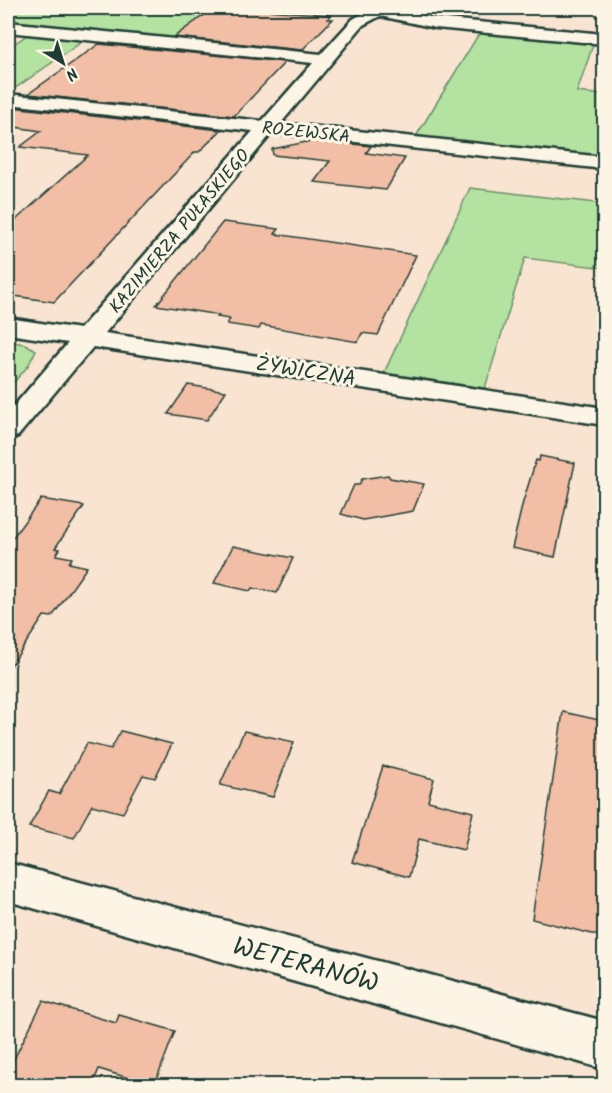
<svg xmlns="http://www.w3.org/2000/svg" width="612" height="1093" viewBox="0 0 612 1093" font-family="Kalam,sans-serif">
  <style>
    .green { fill: #b3e2a1; stroke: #69906a; stroke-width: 1.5 }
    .building { fill: #f2bea5; stroke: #1f3d34; stroke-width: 1.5 }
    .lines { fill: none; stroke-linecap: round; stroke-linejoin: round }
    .minor-casing { stroke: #1f3d34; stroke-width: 5 }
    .minor { fill: #fcf5e5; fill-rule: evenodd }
    .labels { text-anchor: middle; stroke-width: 6; stroke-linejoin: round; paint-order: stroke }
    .far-street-label { font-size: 18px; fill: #1f3d34; stroke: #fcf5e5 }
    .street-label { font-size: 21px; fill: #1f3d34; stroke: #fcf5e5 }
    .near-street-label { font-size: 26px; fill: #1f3d34; stroke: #fcf5e5 }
  </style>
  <rect width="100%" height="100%" fill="#f9e4d2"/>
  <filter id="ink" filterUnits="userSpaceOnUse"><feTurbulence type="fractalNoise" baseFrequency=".0167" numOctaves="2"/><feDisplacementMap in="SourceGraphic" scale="12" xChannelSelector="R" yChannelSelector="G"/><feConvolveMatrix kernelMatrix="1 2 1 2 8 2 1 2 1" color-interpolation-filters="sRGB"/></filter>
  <g filter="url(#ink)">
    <g class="green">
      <path d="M14,8H167L234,15L242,8H292L251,46L8,21V11Z"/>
      <path d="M33,31L89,37L8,93V48Z"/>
      <path d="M480,32L594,42L577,92L604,95V158L415,138Z"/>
      <path d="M470,188L604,204V268L525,258L485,388L384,373Z"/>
      <path d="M8,341L25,344L36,350L28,366L8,389Z"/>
    </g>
    <g class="building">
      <path d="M214,8H241L331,15L328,19H333L302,50L174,37Z"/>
      <path d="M99,44L285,62L234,116L28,94Z"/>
      <path d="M11,107L221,130L199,152H195L54,302L8,295V227L88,155L20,147L41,131L8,126V109Z"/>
      <path d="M316,140L371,146L366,153L405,158L386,190L314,182L330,161L273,155L272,149Z"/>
      <path d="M223,222L279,229L275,234L416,255L378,335L362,333L358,342L261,325L259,329L227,324L230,319L217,317L219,315L156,305Z"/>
      <path d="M188,385L226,391L207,420L168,414Z"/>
      <path d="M540,456L575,463L555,557L512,548L523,502L536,460L539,461Z"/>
      <path d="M388,475L390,478L424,484L413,511L363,520L341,514L354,485H359L362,479Z"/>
      <path d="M41,499L84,506L55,548L60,549L56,555L72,558L69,563L87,567L52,617L44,616L8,670V544Z"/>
      <path d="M233,546L293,558L277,593L252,588L250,591L214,583Z"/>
      <path d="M563,712L604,721V937L532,919Z"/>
      <path d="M121,731L172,744L155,778L143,775L123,813L92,805L74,838L29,827L49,791L59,794L87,743L111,749Z"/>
      <path d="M244,731L294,742L273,797L220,785Z"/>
      <path d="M383,766L434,779L428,801L473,812L464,850L419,839L409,877L352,862Z"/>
      <path d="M43,1001L116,1023L119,1015L175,1031L154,1086L99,1069L92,1086H8V1071Z"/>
    </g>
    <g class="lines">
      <g class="minor-casing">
        <g id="minor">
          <path d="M356,8H382L436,18L604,34V44L436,28L380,16L363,25L281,123L604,157V169L272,133L105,333L604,408V425L93,347L18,436L8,439V413L68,343L8,334V318L80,329L253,131L8,104V94L262,121L313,63L8,32V22L321,54L353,19L364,13Z"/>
          <path d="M8,863L604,1021V1069L8,901Z"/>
        </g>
      </g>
      <use href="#minor" class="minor"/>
    </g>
  </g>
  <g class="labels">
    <g class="far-street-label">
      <text transform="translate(306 132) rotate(6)" y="6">ROZEWSKA</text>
      <text transform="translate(179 231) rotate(-50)" y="6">KAZIMIERZA PUŁASKIEGO</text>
    </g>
    <g class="street-label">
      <text transform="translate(306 371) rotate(9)" y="7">ŻYWICZNA</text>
    </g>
    <g class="near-street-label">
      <text transform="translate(306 964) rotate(15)" y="9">WETERANÓW</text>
    </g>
  </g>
  <rect width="612" height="1093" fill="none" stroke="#fcf5e5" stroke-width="30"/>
  <rect x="15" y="15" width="582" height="1063" fill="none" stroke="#1f3d34" stroke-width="2" filter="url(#ink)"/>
  <g transform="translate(63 63) rotate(142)" stroke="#fcf5e5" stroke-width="4.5" paint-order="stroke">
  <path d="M0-4.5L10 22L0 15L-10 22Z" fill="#1f3d34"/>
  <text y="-9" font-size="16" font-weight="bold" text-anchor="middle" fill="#1f3d34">N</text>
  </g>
</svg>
